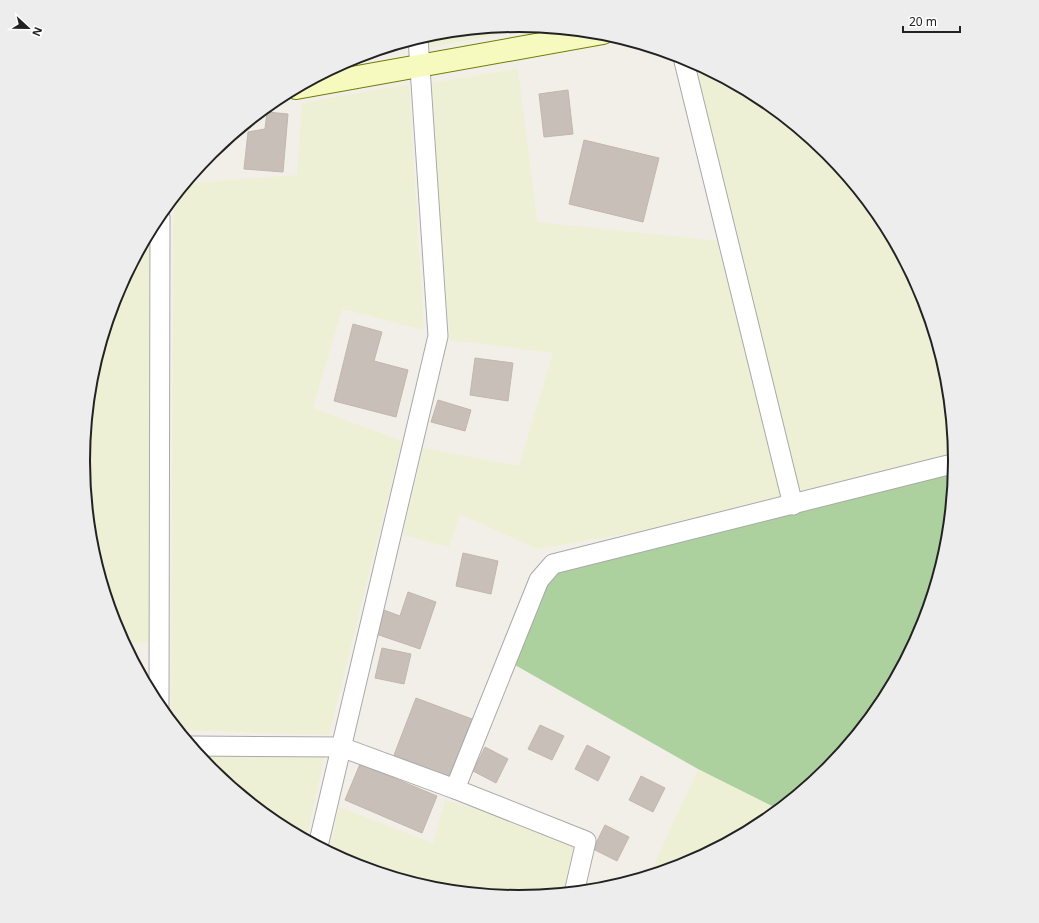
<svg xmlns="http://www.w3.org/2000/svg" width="1039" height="923" viewBox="0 0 1039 923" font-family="'Noto Sans',sans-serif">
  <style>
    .farmland { fill: #eef0d5 }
    .forest { fill: #add19e }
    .building { fill: #c7bfb8; stroke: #c4b6ab }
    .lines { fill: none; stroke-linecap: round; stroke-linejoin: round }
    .street-casing { stroke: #a9a9a9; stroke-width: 21 }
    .secondary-casing { stroke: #707d05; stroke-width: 24 }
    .street { stroke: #fff; stroke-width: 19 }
    .secondary { stroke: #f7fabf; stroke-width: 22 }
    .rim { fill: none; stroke: #222; stroke-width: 2 }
  </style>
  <rect width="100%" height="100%" fill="#f2efe9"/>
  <g class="farmland">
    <path d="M520,25L540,27L427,48L426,36L435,33Z"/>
    <path d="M692,61L762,99L828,153L883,219L923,295L948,377L956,462L793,505L537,549L460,514L449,547L403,535L423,448L519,466L553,353L450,340L429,83L518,69L537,222L729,242Z"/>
    <path d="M409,84L424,330L342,309L313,408L402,441L329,735L178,730L171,721L173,226L176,196L181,189L199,182L297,175L302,103Z"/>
    <path d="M150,232L159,643L123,642L116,628L91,546L83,461L91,376L116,294Z"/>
    <path d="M199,755H325L306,840L277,824L211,770Z"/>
    <path d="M698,769L774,807L772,816L762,825L686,865L649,876Z"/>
    <path d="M445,800L586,841L574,893L519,898L434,890L352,865L329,852L339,807L433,843Z"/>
  </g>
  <path class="forest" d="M956,463L948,547L923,629L882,704L828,770L772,816L774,807L698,769L515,665L553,564Z"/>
  <g class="building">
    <path d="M568,90L573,134L544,137L539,94Z"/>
    <path d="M267,112L288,114L283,172L244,169L248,132L265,129Z"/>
    <path d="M584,140L659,158L643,222L569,204Z"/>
    <path d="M353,324L382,332L374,361L408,370L396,417L334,401Z"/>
    <path d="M475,358L513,363L508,401L470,395Z"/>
    <path d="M438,400L471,410L465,431L431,422Z"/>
    <path d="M463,553L498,561L491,594L456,586Z"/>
    <path d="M408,592L436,602L420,649L376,634L384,610L400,616Z"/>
    <path d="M382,648L411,654L404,684L375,678Z"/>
    <path d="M416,698L472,719L449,777L394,755Z"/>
    <path d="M540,725L564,736L552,760L528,749Z"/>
    <path d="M587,745L610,757L598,781L575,769Z"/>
    <path d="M485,747L508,759L496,783L473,771Z"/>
    <path d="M360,764L437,796L422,833L345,800Z"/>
    <path d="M641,776L665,788L653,812L629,800Z"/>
    <path d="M605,825L629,837L617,861L593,849Z"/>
  </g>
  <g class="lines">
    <g class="street-casing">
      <g id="street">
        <path d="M683,57L793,505"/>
        <path d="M159,217H160L159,707"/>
        <path d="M191,746L341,747L455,789L586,841L574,893"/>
        <path d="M455,789L539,580L553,564L956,463"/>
        <path d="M318,846L438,336L418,38"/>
      </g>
    </g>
    <g class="secondary-casing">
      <path id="secondary" d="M296,88L603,33"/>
    </g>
    <use href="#street" class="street"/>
    <use href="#secondary" class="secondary"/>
  </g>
  <path d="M0 0H1039V923H0ZM90 461a429 429 0 1 1 858 0a429 429 0 1 1-858 0Z" fill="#ededed" fill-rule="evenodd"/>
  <path class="rim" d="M90 461a429 429 0 1 1 858 0a429 429 0 1 1-858 0Z"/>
  <g transform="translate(28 28) rotate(112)" stroke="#ffffff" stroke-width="3" paint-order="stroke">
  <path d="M0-3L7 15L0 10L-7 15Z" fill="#222222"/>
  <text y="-6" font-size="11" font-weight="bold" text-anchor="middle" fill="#222222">N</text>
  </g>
  <path d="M903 26v6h57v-6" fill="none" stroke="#222222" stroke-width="2"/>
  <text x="909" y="26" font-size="12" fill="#222222" stroke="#ffffff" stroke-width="3" paint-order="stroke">20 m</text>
</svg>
